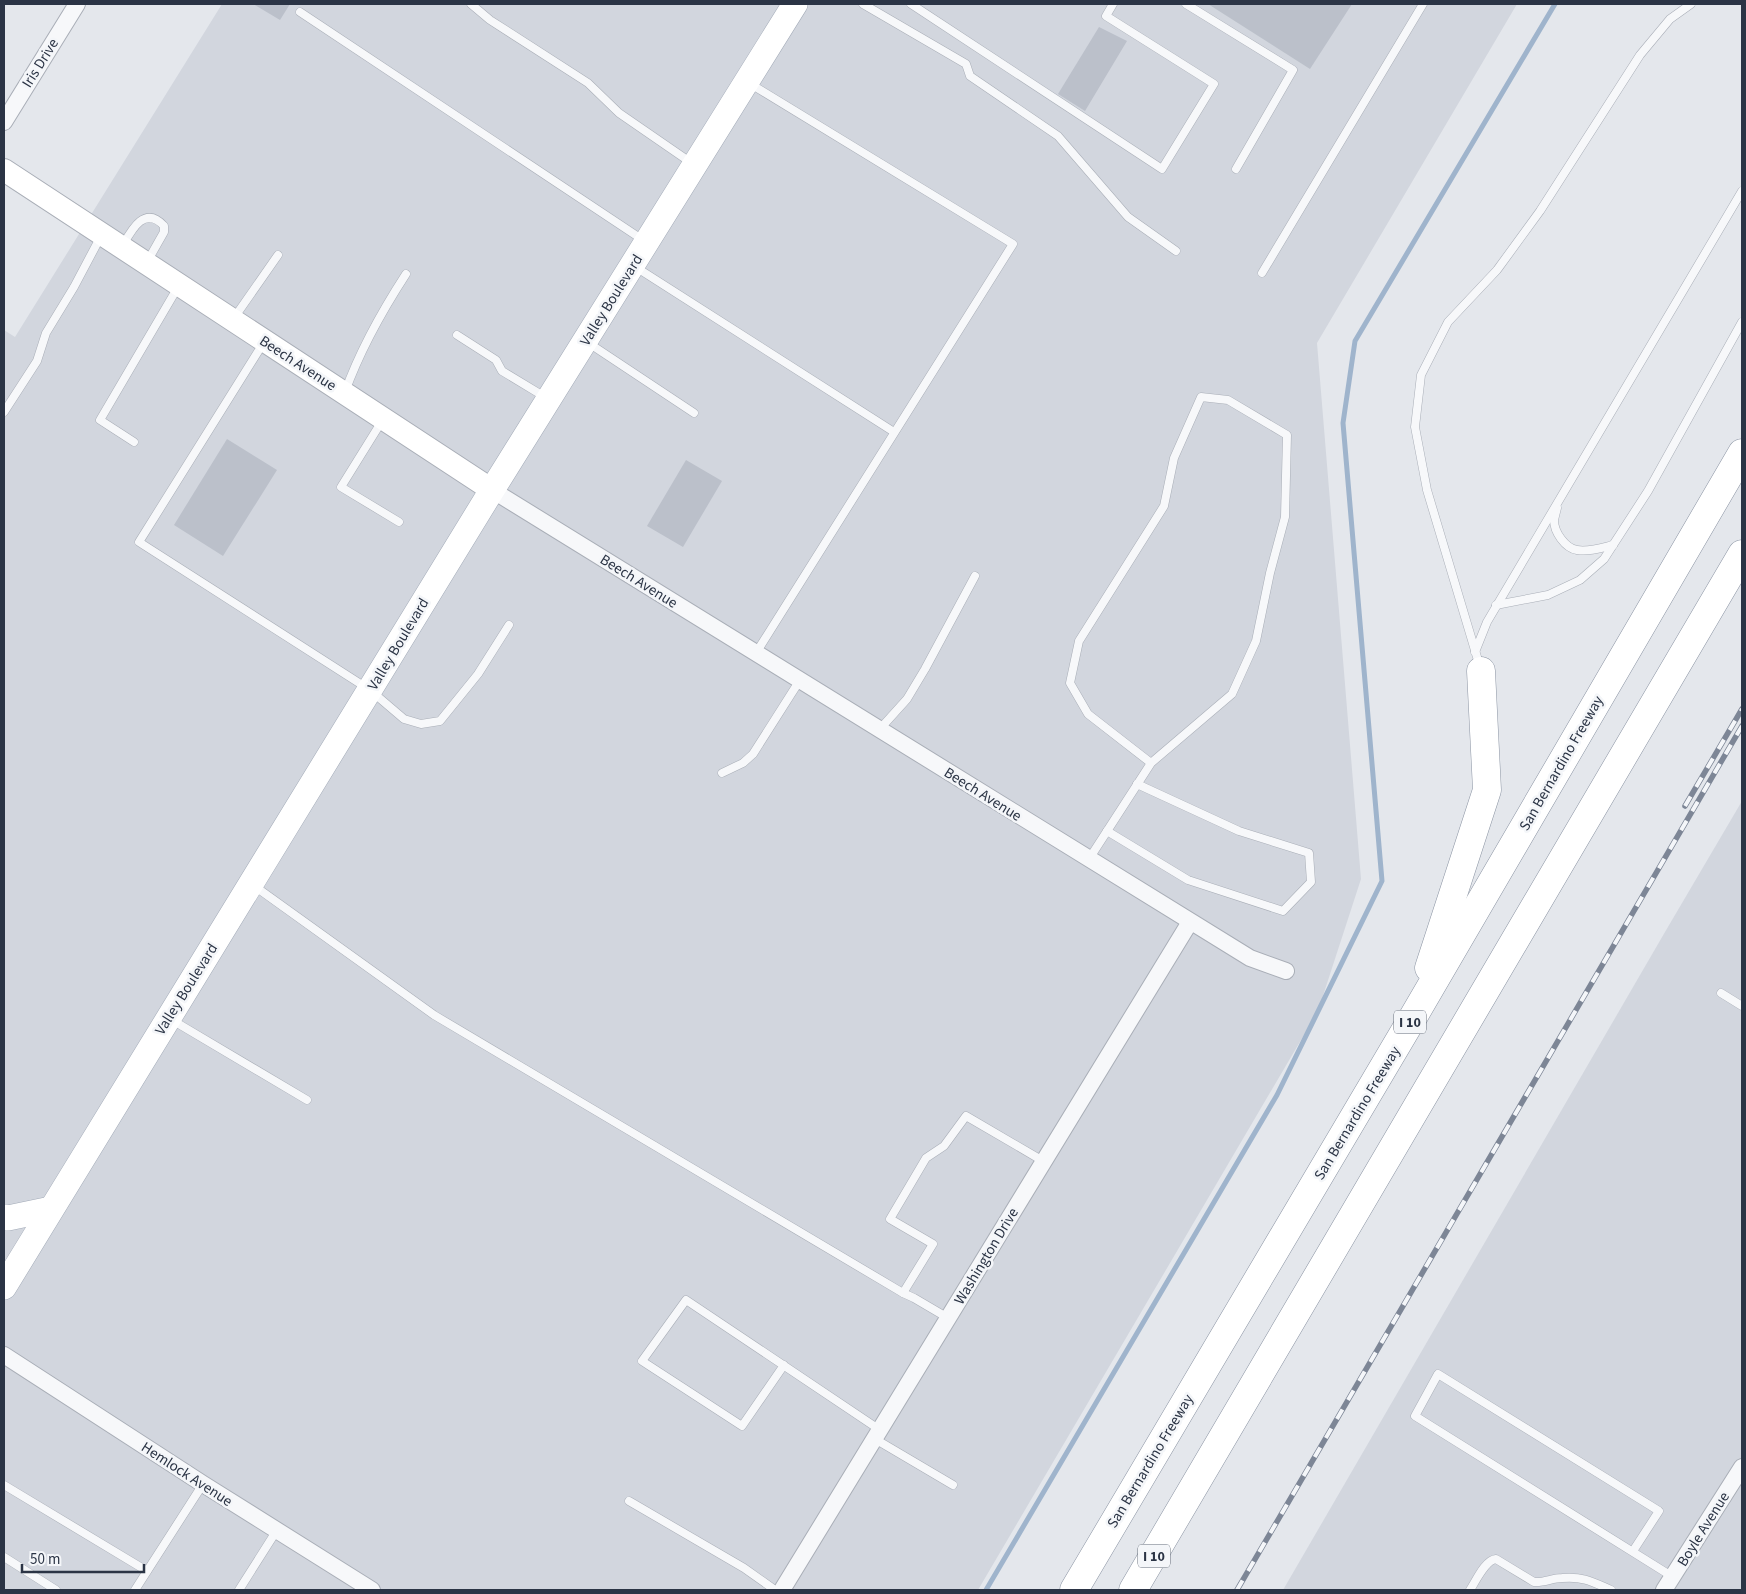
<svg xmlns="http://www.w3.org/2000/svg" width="1746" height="1594" viewBox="0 0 1746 1594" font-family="'Source Sans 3',sans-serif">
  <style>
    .built { fill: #d2d6de }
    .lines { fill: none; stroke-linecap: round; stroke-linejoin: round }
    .stream { stroke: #9fb4cc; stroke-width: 5 }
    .building { fill: #bbc0ca }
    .lane-casing { stroke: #a9aeb7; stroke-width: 9 }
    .street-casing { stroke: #a9aeb7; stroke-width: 18 }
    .secondary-casing { stroke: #a9aeb7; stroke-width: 24 }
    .primary-casing { stroke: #a3abb8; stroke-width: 26 }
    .highway-casing { stroke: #8b94a3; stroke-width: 29 }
    .lane { stroke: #f7f8fa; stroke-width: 8 }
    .street { stroke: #f7f8fa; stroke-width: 16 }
    .secondary { stroke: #fff; stroke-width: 22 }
    .primary { stroke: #fff; stroke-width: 25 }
    .highway { stroke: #fff; stroke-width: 28 }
    .rail-casing { stroke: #7d8696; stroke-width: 5.5 }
    .rail { stroke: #f4f6f9; stroke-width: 4; stroke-dasharray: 11; stroke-linecap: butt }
    .labels { text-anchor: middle; stroke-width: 5; stroke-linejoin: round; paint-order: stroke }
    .shield { fill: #f4f6f9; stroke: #676e7b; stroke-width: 1 }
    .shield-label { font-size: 14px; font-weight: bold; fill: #2b3445 }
    .street-label { font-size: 15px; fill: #2b3445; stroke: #f4f6f9 }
  </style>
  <rect width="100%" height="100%" fill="#e4e7ec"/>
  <g class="built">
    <path d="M222,4H1517L1317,343L1361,879L1318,1011L978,1590H4V330L15,337Z"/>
    <path d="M1742,801V1590H1283L1665,932Z"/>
  </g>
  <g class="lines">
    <path class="stream" d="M986,1590L1277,1095L1382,881L1343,423L1355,341L1555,4"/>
  </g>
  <g class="building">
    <path d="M253,4H290L280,20Z"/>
    <path d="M1208,4H1352L1310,69Z"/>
    <path d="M1099,27L1127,41L1085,111L1058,94Z"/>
    <path d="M227,439L277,470L223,556L174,525Z"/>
    <path d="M686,460L722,481L683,547L647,526Z"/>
  </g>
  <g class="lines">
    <g class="lane-casing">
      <g id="lane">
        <path d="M471,4L490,20L588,83L619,113L693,164"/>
        <path d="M863,4L966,64L970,76L1058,136L1128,217L1176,251"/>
        <path d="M911,4L1162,169L1214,84L1106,16L1113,4"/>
        <path d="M1186,4L1293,70L1236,169"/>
        <path d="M300,12L643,240"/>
        <path d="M749,83L1013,244L756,653"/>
        <path d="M123,245C132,229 145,205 164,226V232L147,262"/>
        <path d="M634,266L894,432"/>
        <path d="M1262,273L1423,4"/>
        <path d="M234,318L278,255"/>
        <path d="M457,335L496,360L502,371L545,397"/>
        <path d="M264,342L139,542L370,690L404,719L421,724L440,721L478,674L509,625"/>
        <path d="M587,342L694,413"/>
        <path d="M345,392C360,350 382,311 406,274"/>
        <path d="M4,412L37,361L46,333L74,287L101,236"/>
        <path d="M382,421L341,487L399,522"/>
        <path d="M134,442L100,420L178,287"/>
        <path d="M1557,508C1556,512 1555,516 1554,520C1554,532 1565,548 1577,550C1589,552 1601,548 1613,545"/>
        <path d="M1496,605L1548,595L1580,580L1604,559L1648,491L1742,322"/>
        <path d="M1475,652L1487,622L1742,191"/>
        <path d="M1480,667L1427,490L1415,427L1421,375L1448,322L1497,270L1540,211L1640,55L1670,19L1691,4"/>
        <path d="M879,730L907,699L925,669L975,576"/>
        <path d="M722,773L743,763L753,754L800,680"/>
        <path d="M1107,831L1188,880L1283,911L1311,882L1309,853L1239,831L1137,784"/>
        <path d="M1089,859L1151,763L1088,714L1070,683L1079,641L1164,506L1174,458L1201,397L1228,400L1287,435L1285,517L1270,573L1256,641L1232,694L1151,763"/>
        <path d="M253,885L434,1015L903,1293L914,1298L948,1318"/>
        <path d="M1721,993L1742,1006"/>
        <path d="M172,1020L307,1100"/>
        <path d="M903,1293L933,1244L890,1219L926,1158L944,1146L966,1116L1043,1161"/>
        <path d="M784,1365L742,1426L642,1361L686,1300L880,1430"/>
        <path d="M875,1439L953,1485"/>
        <path d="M4,1485L147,1571"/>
        <path d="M629,1501L744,1568L775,1590"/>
        <path d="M1633,1551L1659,1511L1438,1374L1415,1416L1673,1577"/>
        <path d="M4,1557L56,1590"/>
        <path d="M135,1590L203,1484"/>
        <path d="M239,1590L277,1530"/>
        <path d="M1470,1590C1476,1581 1485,1560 1496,1559L1534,1582C1544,1583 1552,1578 1562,1578C1583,1576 1593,1582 1611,1590"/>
      </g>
    </g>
    <g class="street-casing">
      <g id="street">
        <path d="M4,122L77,4"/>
        <path d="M492,490L1250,958L1286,971"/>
        <path d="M4,1355L203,1484L372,1590"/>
        <path d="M782,1590L1190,922"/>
        <path d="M1664,1590L1742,1467"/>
      </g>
    </g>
    <g class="secondary-casing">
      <path id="secondary" d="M4,170L492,490"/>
    </g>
    <g class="primary-casing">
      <g id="primary">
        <path d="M4,1217L8,1218L51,1209"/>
        <path d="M4,1287L492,490L795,4"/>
      </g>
    </g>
    <g class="highway-casing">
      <g id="highway">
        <path d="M1429,968L1487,790L1481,671"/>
        <path d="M1074,1590L1412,1019L1742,453"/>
        <path d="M1133,1590L1742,554"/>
      </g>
    </g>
    <use href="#lane" class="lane"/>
    <use href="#street" class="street"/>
    <use href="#secondary" class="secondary"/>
    <use href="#primary" class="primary"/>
    <use href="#highway" class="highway"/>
    <g class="rail-casing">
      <g id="rail">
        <path d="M1685,806L1742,709"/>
        <path d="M1237,1590L1742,726"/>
      </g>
    </g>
    <use href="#rail" class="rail"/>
  </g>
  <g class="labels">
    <g class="shield">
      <rect x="1394" y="1010.5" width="32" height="23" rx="4"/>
      <rect x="1138" y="1544.5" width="32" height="23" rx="4"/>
    </g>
    <g class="shield-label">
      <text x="1410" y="1027">I 10</text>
      <text x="1154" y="1561">I 10</text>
    </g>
    <g class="street-label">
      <text transform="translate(40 63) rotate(-58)" y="5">Iris Drive</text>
      <text transform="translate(611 300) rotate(-58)" y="5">Valley Boulevard</text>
      <text transform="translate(298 363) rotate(33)" y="5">Beech Avenue</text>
      <text transform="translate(639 581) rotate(32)" y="5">Beech Avenue</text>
      <text transform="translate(398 644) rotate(-59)" y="5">Valley Boulevard</text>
      <text transform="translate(1561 763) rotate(-60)" y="5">San Bernardino Freeway</text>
      <text transform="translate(983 794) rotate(32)" y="5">Beech Avenue</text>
      <text transform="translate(186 989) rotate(-58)" y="5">Valley Boulevard</text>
      <text transform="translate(1357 1113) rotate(-59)" y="5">San Bernardino Freeway</text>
      <text transform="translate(986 1256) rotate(-59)" y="5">Washington Drive</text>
      <text transform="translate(1150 1461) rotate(-59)" y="5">San Bernardino Freeway</text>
      <text transform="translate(187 1474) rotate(33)" y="5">Hemlock Avenue</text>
      <text transform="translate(1703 1529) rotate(-58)" y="5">Boyle Avenue</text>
    </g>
  </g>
  <rect width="1746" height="1594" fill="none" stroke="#2b3445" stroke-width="10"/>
  <path d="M22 1564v8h122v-8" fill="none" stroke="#2b3445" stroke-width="2.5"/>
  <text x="30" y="1564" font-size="15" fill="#2b3445" stroke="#f4f6f9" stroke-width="4" paint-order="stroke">50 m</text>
</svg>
